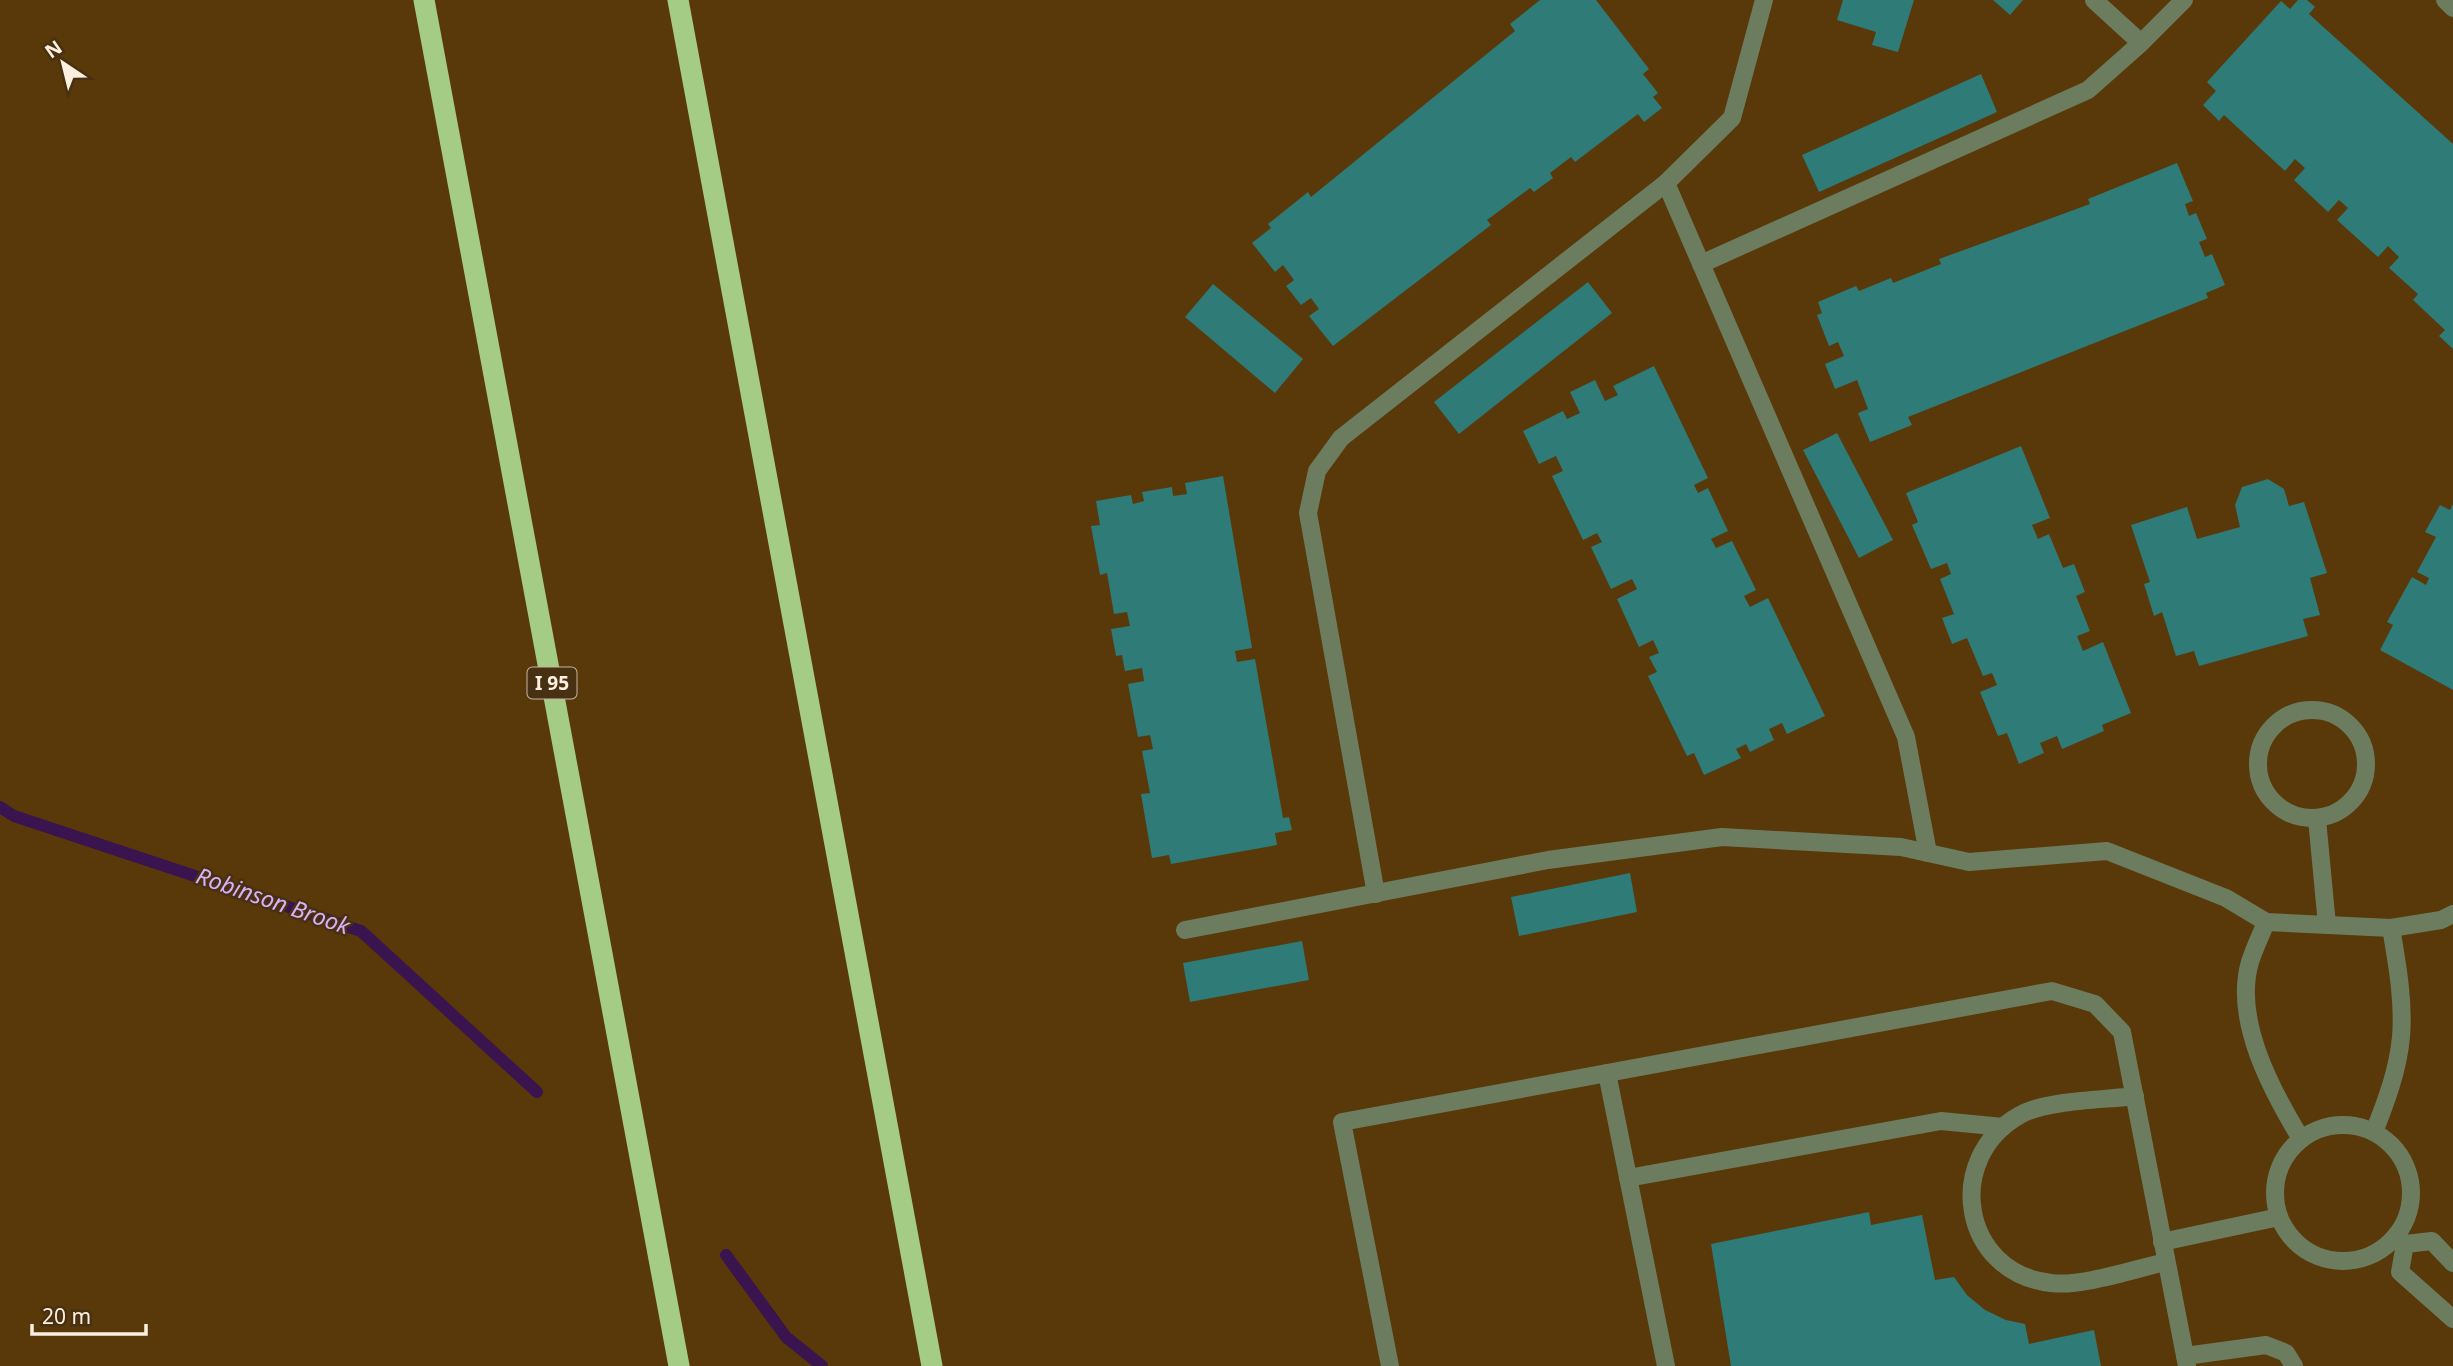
<svg xmlns="http://www.w3.org/2000/svg" width="2453" height="1366" viewBox="0 0 2453 1366" font-family="'Noto Sans',sans-serif">
  <style>
    .lines { fill: none; stroke-linecap: round; stroke-linejoin: round }
    .stream { stroke: #3a144f; stroke-width: 12 }
    .building { fill: #2e7b77 }
    .lane { stroke: #6c7c5f; stroke-width: 18 }
    .street { stroke: #6c7c5f; stroke-width: 18 }
    .highway { stroke: #a5cc84; stroke-width: 21 }
    .labels { text-anchor: middle; stroke-width: 5; stroke-linejoin: round; paint-order: stroke }
    .shield { fill: #483112; stroke: #c7b6a1; stroke-width: 2 }
    .shield-label { font-size: 19px; font-weight: bold; fill: #feefde }
    .water-label { font-size: 23px; font-style: italic; fill: #dab0f7; stroke: #483112 }
  </style>
  <rect width="100%" height="100%" fill="#593909"/>
  <g class="lines">
    <g class="stream">
      <path d="M0,807L14,816L361,931L537,1092"/>
      <path d="M726,1255L786,1337L822,1366"/>
    </g>
  </g>
  <g class="building">
    <path d="M1540,0H1596L1649,69L1643,74L1658,93L1653,97L1662,108L1644,122L1638,114L1575,162L1571,157L1550,173L1553,178L1534,192L1530,188L1487,220L1491,225L1333,346L1309,316L1319,309L1311,298L1301,305L1286,286L1294,280L1283,265L1275,272L1252,243L1271,228L1268,224L1308,192L1311,197L1515,31L1510,24Z"/>
    <path d="M1843,0H1914L1898,52L1872,45L1876,32L1837,20Z"/>
    <path d="M1993,0H2023L2010,15Z"/>
    <path d="M2298,0H2307L2315,7L2309,14L2453,144V349L2439,336L2445,330L2413,300L2418,294L2389,268L2399,257L2388,246L2378,257L2337,220L2348,208L2339,200L2328,212L2294,180L2305,168L2295,159L2285,171L2224,115L2219,121L2203,105L2216,91L2207,82L2281,1L2290,9Z"/>
    <path d="M1981,74L1997,112L1819,192L1802,155Z"/>
    <path d="M2177,163L2193,201L2185,204L2189,216L2196,213L2207,239L2199,242L2205,257L2212,254L2225,285L2206,293L2208,298L1908,417L1912,425L1870,442L1858,413L1868,409L1857,380L1835,389L1825,364L1844,356L1838,342L1829,346L1817,315L1822,313L1818,302L1856,286L1859,291L1891,278L1893,283L1941,264L1939,259L2090,204L2088,199Z"/>
    <path d="M1588,282L1612,313L1459,434L1434,402Z"/>
    <path d="M1213,284L1303,359L1275,393L1185,317Z"/>
    <path d="M1654,366L1708,478L1694,485L1698,493L1708,488L1728,531L1711,539L1716,548L1732,541L1756,590L1744,596L1750,607L1768,598L1825,716L1787,734L1782,723L1769,729L1774,740L1750,752L1746,744L1736,749L1741,758L1704,775L1694,753L1687,756L1648,676L1657,672L1649,657L1659,653L1653,640L1639,647L1617,599L1637,589L1632,579L1611,589L1591,547L1602,542L1597,533L1583,540L1552,476L1563,471L1556,456L1539,464L1523,431L1563,411L1567,419L1580,413L1570,392L1595,380L1605,401L1618,395L1613,386Z"/>
    <path d="M1837,433L1893,540L1859,558L1803,450Z"/>
    <path d="M2021,446L2050,518L2032,525L2038,539L2049,534L2063,568L2074,564L2085,592L2076,596L2090,631L2077,636L2083,651L2103,642L2131,713L2102,725L2104,731L2062,749L2057,736L2040,743L2044,753L2019,764L2007,733L1998,736L1980,692L1997,685L1992,673L1983,676L1967,638L1952,644L1942,618L1954,614L1940,579L1951,574L1947,563L1931,569L1912,525L1918,522L1906,493Z"/>
    <path d="M1223,476L1252,648L1235,651L1237,662L1255,659L1283,818L1289,817L1292,830L1275,833L1277,845L1171,864L1169,855L1152,858L1141,794L1150,793L1142,751L1153,749L1150,735L1138,737L1128,684L1144,681L1142,668L1125,671L1122,655L1116,656L1111,629L1130,626L1127,612L1114,614L1107,573L1100,575L1091,526L1100,525L1096,501L1131,495L1133,504L1144,501L1142,492L1172,487L1173,496L1187,494L1185,483Z"/>
    <path d="M2268,479L2284,489L2289,506L2304,502L2327,573L2310,578L2320,615L2303,619L2308,636L2199,666L2194,651L2176,656L2162,612L2154,616L2144,584L2150,582L2131,525L2187,507L2197,539L2240,527L2235,505L2242,487Z"/>
    <path d="M2453,504V690L2380,650L2393,625L2387,622L2412,577L2426,585L2429,578L2417,572L2436,537L2425,532L2440,505L2450,510Z"/>
    <path d="M1630,873L1637,912L1519,936L1511,897Z"/>
    <path d="M1302,941L1309,980L1190,1002L1183,963Z"/>
    <path d="M1869,1212L1871,1225L1922,1215L1935,1280L1954,1277L1967,1295L1985,1310L2006,1320L2025,1324L2029,1344L2094,1330L2101,1366H1731L1711,1244Z"/>
  </g>
  <g class="lines">
    <g class="lane">
      <path d="M2094,0L2141,43"/>
      <path d="M2445,0L2453,8"/>
      <path d="M1666,183L1906,737L1928,853"/>
      <path d="M1701,264L2088,90L2141,43L2184,0"/>
      <circle cx="2312" cy="764" r="54"/>
      <path d="M2317,819L2327,925"/>
      <path d="M1376,894L1308,513L1317,471L1341,438L1666,183L1732,118L1764,0"/>
      <path d="M2266,922C2261,935 2254,949 2250,962C2233,1020 2272,1091 2301,1139"/>
      <path d="M1185,930L1548,860L1722,837L1901,847L1969,862L2107,851L2226,898L2266,922L2391,928L2441,920L2453,914"/>
      <path d="M1607,1073L1666,1366"/>
      <path d="M2135,1096C2104,1100 2046,1100 2020,1115C1943,1158 1961,1273 2051,1283C2082,1287 2134,1269 2166,1262"/>
      <path d="M2374,1132C2386,1102 2398,1070 2401,1037C2404,1001 2397,963 2391,928"/>
      <path d="M1628,1178L1941,1121L2003,1127"/>
      <path d="M2185,1356L2266,1345L2286,1353L2294,1366"/>
      <path d="M1390,1366L1342,1122L2052,991L2095,1004L2122,1032L2187,1366"/>
    </g>
    <g class="street">
      <circle cx="2343" cy="1193" r="68"/>
      <path d="M2396,1236L2405,1244L2432,1241L2453,1263"/>
      <path d="M2162,1242L2279,1217"/>
      <path d="M2405,1244L2400,1272L2453,1319"/>
    </g>
    <g class="highway">
      <path d="M424,0L679,1366"/>
      <path d="M678,0L932,1366"/>
    </g>
  </g>
  <g class="labels">
    <rect class="shield" x="527.5" y="667.5" width="49" height="31" rx="5"/>
    <g class="shield-label">
      <text x="552" y="690">I 95</text>
    </g>
    <g class="water-label">
      <text transform="translate(273 901) rotate(19)" y="8">Robinson Brook</text>
    </g>
  </g>
  <g transform="translate(63 63) rotate(325)" stroke="#483112" stroke-width="5" paint-order="stroke">
  <path d="M0-5L12 26L0 18L-12 26Z" fill="#feefde"/>
  <text y="-10" font-size="19" font-weight="bold" text-anchor="middle" fill="#feefde">N</text>
  </g>
  <path d="M32 1324v10h114v-10" fill="none" stroke="#feefde" stroke-width="3.5"/>
  <text x="42" y="1324" font-size="21" fill="#feefde" stroke="#483112" stroke-width="5" paint-order="stroke">20 m</text>
</svg>
